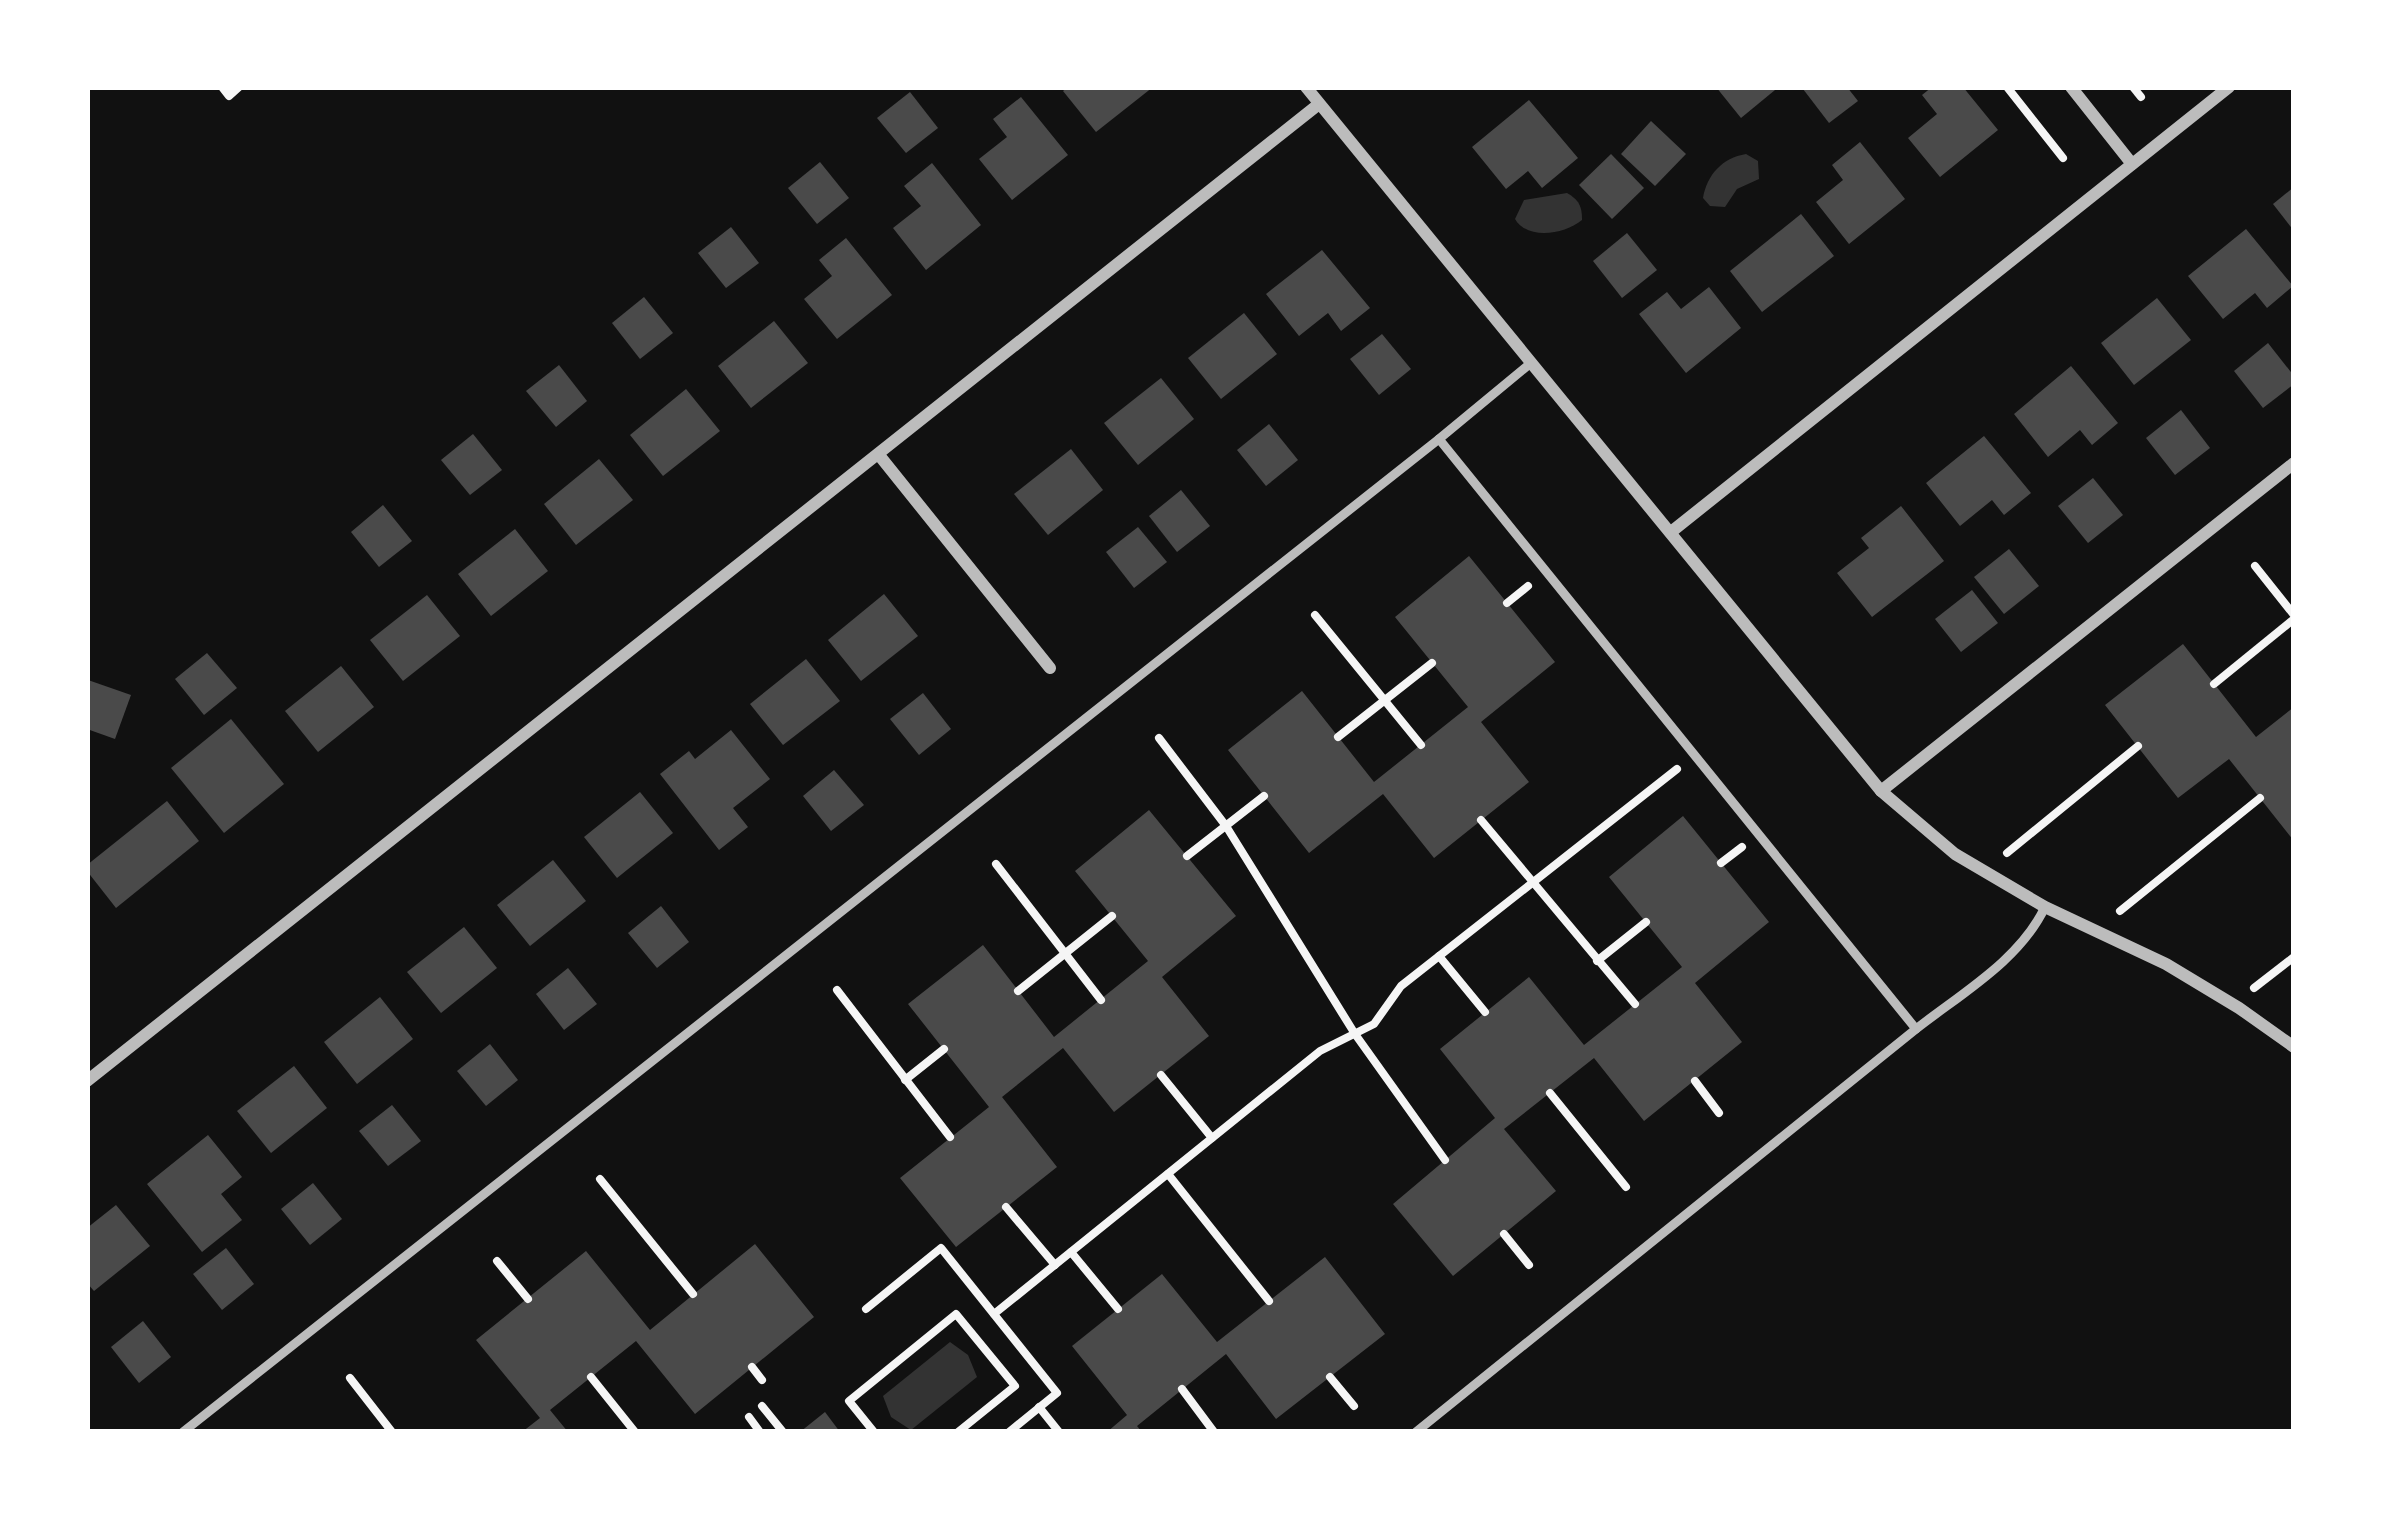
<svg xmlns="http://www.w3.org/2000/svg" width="2381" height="1519" viewBox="0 0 2381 1519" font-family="Poppins,sans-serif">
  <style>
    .water { fill: #333 }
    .building { fill: #4a4a4a }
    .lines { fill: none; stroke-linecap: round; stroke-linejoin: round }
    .path { stroke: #f5f5f5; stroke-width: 8 }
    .service { stroke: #bcbcbc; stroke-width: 9 }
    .minor { stroke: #bcbcbc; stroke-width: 12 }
  </style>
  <rect width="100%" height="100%" fill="#111"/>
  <g class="water">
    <path d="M1746,154L1758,161L1759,179L1737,189L1725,207L1710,206L1703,198C1707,175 1722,158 1746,154Z"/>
    <path d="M1567,193C1579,200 1582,206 1582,220C1564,235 1527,240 1515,219L1524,200Z"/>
    <path d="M950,1342L968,1355L977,1377L911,1430L891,1417L883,1396Z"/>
  </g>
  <g class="building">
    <path d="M1068,87H1153L1096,132L1063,91Z"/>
    <path d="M1716,87H1773L1775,90L1741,118Z"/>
    <path d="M1806,87H1847L1858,101L1829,123L1803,89Z"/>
    <path d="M1932,87H1963L1998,130L1940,177L1908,138L1937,114L1922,95Z"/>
    <path d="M910,92L938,128L906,153L877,118Z"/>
    <path d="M1021,97L1068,155L1012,200L979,159L1007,137L993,119Z"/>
    <path d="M1529,100L1578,158L1542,188L1528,171L1506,189L1472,147Z"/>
    <path d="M1651,121L1686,154L1655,186L1621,154Z"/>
    <path d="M1860,142L1905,199L1849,244L1816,202L1843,180L1832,165Z"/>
    <path d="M1611,154L1644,188L1612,219L1579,185Z"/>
    <path d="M820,162L849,198L817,224L788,188Z"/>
    <path d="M932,163L981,225L926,270L893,228L921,206L904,186Z"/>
    <path d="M2294,187V231L2273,204Z"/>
    <path d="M1801,214L1834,256L1762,312L1730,271Z"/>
    <path d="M731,227L759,263L726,288L698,253Z"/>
    <path d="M2246,229L2293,286L2267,308L2255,293L2223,319L2188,276Z"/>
    <path d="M1627,233L1657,270L1622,298L1593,261Z"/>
    <path d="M846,238L892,295L837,339L804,299L832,276L819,260Z"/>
    <path d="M1322,250L1370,308L1341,331L1328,313L1299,336L1266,294Z"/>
    <path d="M1709,287L1741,328L1686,373L1639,314L1667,292L1681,309Z"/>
    <path d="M644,297L673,333L640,359L612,323Z"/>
    <path d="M2157,298L2191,340L2134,385L2101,343Z"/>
    <path d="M1244,313L1277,354L1221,399L1188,358Z"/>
    <path d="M774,321L808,363L751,408L718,366Z"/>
    <path d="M1382,334L1411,369L1379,395L1350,359Z"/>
    <path d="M2268,343L2294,376V384L2263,408L2234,371Z"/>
    <path d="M559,365L587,401L556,427L526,391Z"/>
    <path d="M2071,366L2118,423L2092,445L2080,430L2048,457L2014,414Z"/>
    <path d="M1161,378L1194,419L1138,465L1104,423Z"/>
    <path d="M686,389L720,431L663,476L630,435Z"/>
    <path d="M2181,410L2210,448L2175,475L2146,438Z"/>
    <path d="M1269,424L1298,460L1266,486L1237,450Z"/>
    <path d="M473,434L502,470L470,495L441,460Z"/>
    <path d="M1984,436L2031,493L2004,515L1992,500L1960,526L1926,483Z"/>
    <path d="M1071,449L1103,490L1048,535L1014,494Z"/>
    <path d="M599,459L633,500L576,545L544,504Z"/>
    <path d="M2093,478L2123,515L2088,543L2058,506Z"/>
    <path d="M1181,490L1210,526L1177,552L1149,516Z"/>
    <path d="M383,505L412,541L379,567L351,532Z"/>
    <path d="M1901,506L1944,561L1872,617L1837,573L1869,548L1861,538Z"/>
    <path d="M1138,527L1167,562L1134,588L1106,552Z"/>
    <path d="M515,529L548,571L491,616L458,574Z"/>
    <path d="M2009,549L2039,586L2004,614L1974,577Z"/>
    <path d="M1469,556L1555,662L1481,722L1529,782L1434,858L1383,794L1309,853L1228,750L1302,691L1374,782L1468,707L1395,617Z"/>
    <path d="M1972,590L1998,623L1961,652L1935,619Z"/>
    <path d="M884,594L918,636L861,681L828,640Z"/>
    <path d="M427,595L460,636L403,681L370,640Z"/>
    <path d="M2183,644L2256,737L2294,707V841L2229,759L2178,798L2105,705Z"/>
    <path d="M207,653L237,688L204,715L175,679Z"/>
    <path d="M806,659L840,701L783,745L750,704Z"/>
    <path d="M341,666L374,707L318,752L285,711Z"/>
    <path d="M88,680L131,695L115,739L87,729Z"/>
    <path d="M923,693L951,729L919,755L890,719Z"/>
    <path d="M231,719L284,784L224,833L171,768Z"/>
    <path d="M731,730L770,779L733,808L748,827L719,850L660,774L689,751L695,759Z"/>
    <path d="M834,770L864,805L831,831L803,796Z"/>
    <path d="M640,792L673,833L617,878L584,837Z"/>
    <path d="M167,801L199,841L116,908L87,871V865Z"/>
    <path d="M1149,810L1236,916L1162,977L1209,1036L1114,1112L1063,1048L1002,1097L1057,1167L956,1247L900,1178L989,1107L908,1004L983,945L1054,1037L1148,961L1075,871Z"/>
    <path d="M1683,816L1769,922L1695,983L1742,1042L1644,1121L1594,1058L1504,1129L1556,1191L1453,1276L1393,1204L1495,1118L1440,1049L1529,977L1584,1045L1682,967L1609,877Z"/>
    <path d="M553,860L586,901L530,946L497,905Z"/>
    <path d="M661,906L689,942L657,968L628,933Z"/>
    <path d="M464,927L497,968L441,1013L407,972Z"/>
    <path d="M568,968L597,1004L564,1030L536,994Z"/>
    <path d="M380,997L413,1039L357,1084L324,1042Z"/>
    <path d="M490,1044L518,1080L486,1106L457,1071Z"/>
    <path d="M294,1066L327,1108L271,1153L237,1111Z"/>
    <path d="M392,1105L421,1141L388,1166L359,1131Z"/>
    <path d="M208,1135L242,1177L221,1194L242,1220L202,1252L147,1184Z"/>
    <path d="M313,1183L342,1219L310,1245L281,1209Z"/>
    <path d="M116,1205L150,1246L94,1291L87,1283V1228Z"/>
    <path d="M755,1244L814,1317L695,1414L636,1341L550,1410L568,1432H522L540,1418L476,1340L586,1251L650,1330Z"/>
    <path d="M226,1248L254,1284L222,1310L193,1274Z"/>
    <path d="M1325,1257L1385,1334L1276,1419L1226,1354L1137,1426L1142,1432H1107L1127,1415L1072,1346L1162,1274L1217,1342Z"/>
    <path d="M143,1321L171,1357L139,1383L111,1347Z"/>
    <path d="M825,1412L840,1432H800Z"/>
  </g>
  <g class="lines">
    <g class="path">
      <path d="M222,87L229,96L239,87"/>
      <path d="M2007,87L2063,158"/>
      <path d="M2133,87L2141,97"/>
      <path d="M2255,566L2294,615"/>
      <path d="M1507,603L1528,586"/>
      <path d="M1315,615L1421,745"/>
      <path d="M2214,684L2294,619"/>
      <path d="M1338,737L1432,663"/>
      <path d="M1159,738L1226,826L1355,1034L1445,1160"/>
      <path d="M1481,820L1635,1004"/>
      <path d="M2007,853L2138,746"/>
      <path d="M1187,856L1264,796"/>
      <path d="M1721,863L1742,847"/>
      <path d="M996,864L1101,1000"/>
      <path d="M2120,911L2260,798"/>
      <path d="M1439,956L1485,1012"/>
      <path d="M1597,961L1646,922"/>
      <path d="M2254,988L2294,957"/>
      <path d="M837,990L950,1137"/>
      <path d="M1018,991L1112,916"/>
      <path d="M1161,1075L1212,1138"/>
      <path d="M905,1080L944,1049"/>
      <path d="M1695,1081L1719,1113"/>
      <path d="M1550,1093L1626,1187"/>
      <path d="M1168,1174L1269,1301"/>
      <path d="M600,1179L693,1294"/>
      <path d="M1006,1207L1055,1265"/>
      <path d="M1504,1234L1529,1265"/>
      <path d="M1071,1252L1118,1309"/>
      <path d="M497,1261L528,1299"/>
      <path d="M866,1309L941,1248L1057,1393L1009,1432"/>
      <path d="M994,1314L1320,1051L1374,1024L1401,986L1677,769"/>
      <path d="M752,1367L762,1380"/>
      <path d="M591,1377L635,1432"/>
      <path d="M1330,1377L1354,1406"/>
      <path d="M350,1378L392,1432"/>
      <path d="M1182,1389L1214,1432"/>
      <path d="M762,1406L783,1432"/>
      <path d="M1039,1407L1059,1432"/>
      <path d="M749,1417L760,1432"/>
      <path d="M874,1432L849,1401L956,1314L1015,1386L958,1432"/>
    </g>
    <g class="service">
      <path d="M1439,439L1532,362"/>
      <path d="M1916,1029C1962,993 2020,960 2045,907"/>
      <path d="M183,1432L1439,439L1916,1029L1416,1432"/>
    </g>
    <g class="minor">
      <path d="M1306,87L1881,791L1955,854L2045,907L2166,964L2239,1008L2294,1047"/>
      <path d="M2071,87L2132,164"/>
      <path d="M879,455L1050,668"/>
      <path d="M1671,532L2229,87"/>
      <path d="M1881,791L2294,463"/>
      <path d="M87,1081L1319,104"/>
    </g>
  </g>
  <rect width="2381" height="1519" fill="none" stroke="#ffffff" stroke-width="180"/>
</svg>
